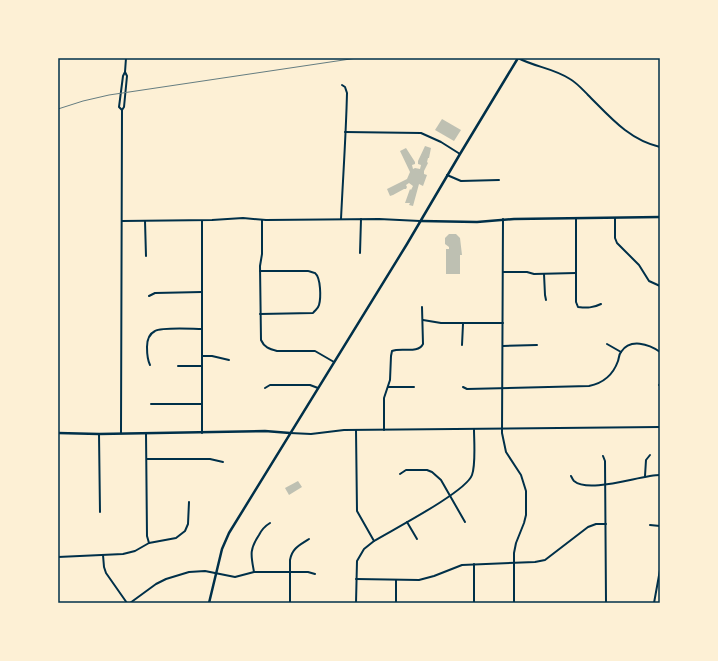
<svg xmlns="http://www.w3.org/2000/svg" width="718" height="661" viewBox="0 0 718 661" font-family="'Zilla Slab',serif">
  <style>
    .building { fill: #bec0b2 }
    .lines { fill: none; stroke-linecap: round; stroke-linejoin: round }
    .minor { stroke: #003049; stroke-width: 2 }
    .tertiary { stroke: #003049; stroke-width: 2 }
    .secondary { stroke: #003049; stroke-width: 2.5 }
    .rail { stroke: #657d81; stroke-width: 1 }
    .neatline { fill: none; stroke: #003049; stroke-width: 1.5 }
  </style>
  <rect width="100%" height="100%" fill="#fdf0d5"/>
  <g class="building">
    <path d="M442,119L461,130L454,141L435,130Z"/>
    <path d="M425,146L431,148L429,158H428L427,162L428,163L424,171V174L427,175L423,186L419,184L413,206L409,205L410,203H405L410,189L411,190L413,186L409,183L406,185L407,187L406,189H404L393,195L390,196L387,189L407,179L410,172L400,151L406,148L415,162V164L412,165L413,169L415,168L420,169L421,165L418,164V161Z"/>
    <path d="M449,234H456L460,238L462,255H460V274H446V249H449V247L445,244V238Z"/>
    <path d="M298,481L302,487L289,495L285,488Z"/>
  </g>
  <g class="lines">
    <g class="minor">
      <path d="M518,58C535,67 553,68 570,79C577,83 583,90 588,95C610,117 629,140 660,147"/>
      <path d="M345,132L421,133L441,142L460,154"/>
      <path d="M447,175L461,181L499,180"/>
      <path d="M576,218V302L578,307C587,308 593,308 601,304"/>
      <path d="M615,218V238L617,243L639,265L649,281L660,286"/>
      <path d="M341,219C343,177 346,135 347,93L345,87L342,85"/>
      <path d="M503,219L502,433L506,452L521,475L526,491V515L524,523L516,543L514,553V603"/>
      <path d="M262,220V254L260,266L261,340C264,347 269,349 277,351H315L334,362"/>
      <path d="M145,221L146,256"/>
      <path d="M202,221V433"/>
      <path d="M360,253L361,219"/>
      <path d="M503,272H527L534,274L576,273"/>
      <path d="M544,274L545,295L546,300"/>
      <path d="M149,296L155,293L202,292"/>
      <path d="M260,314L313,313C315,310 318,309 319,305C321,298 321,278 315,273C314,273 309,271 308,271H260"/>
      <path d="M423,320L441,323H503"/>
      <path d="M607,344L621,352"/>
      <path d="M462,345L463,324"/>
      <path d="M503,346L537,345"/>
      <path d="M202,356H212L229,360"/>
      <path d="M150,365C147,359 147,354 147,347C147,341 149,334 155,331C162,327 192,329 202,329"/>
      <path d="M178,366H202"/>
      <path d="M659,385L660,384"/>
      <path d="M388,387H414"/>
      <path d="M463,387L467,389L589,386C604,383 613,375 618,361C619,358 619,354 621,352C630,338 649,344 660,352"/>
      <path d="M265,388L270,385H310L318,388"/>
      <path d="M151,404H202"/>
      <path d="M356,430L357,511L374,541L364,549L357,561L356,603"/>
      <path d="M384,430V398L390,380L391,356L392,351C401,347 418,354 423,344L422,307"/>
      <path d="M146,433L147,536L149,543"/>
      <path d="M99,434L100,512"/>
      <path d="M603,456L605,461L606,603"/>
      <path d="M147,459H210L223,462"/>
      <path d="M400,474L406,470H427L432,472L441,480L465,522"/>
      <path d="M571,476C571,476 573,480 574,481C589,494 641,475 660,475"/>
      <path d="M645,476L646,460L650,455"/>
      <path d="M407,522L417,539"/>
      <path d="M650,525L660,526"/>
      <path d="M374,541C392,530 466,492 472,475C476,464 474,441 474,429"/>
      <path d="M103,555L104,567L106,573L127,603"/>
      <path d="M58,557L123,554L135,551L149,543L176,538L185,531L188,524L189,502"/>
      <path d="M474,564V603"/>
      <path d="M254,572C251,555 249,550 259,535C262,529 265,526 270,523"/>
      <path d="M356,579L419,580L434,576L462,565L535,562L545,560L588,527L596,524H606"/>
      <path d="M396,580V603"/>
      <path d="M130,603L156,584L166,579L189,572L205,571L235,577L254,572H308L315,574"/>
      <path d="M290,603V560C292,548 300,545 309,539"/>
      <path d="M654,603L660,570"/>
    </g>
    <g class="tertiary">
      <path d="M122,110L124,107L127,76L125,72L126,58"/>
      <path d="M122,221L212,220L243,218L266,220L379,219L420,221"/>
      <path d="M121,433L122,110L119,107L123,76L125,72"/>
      <path d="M290,433L311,434L344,430L660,427"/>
    </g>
    <g class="secondary">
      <path d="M421,221L477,222L514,219L660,217"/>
      <path d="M58,433L99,434L265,431L290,433"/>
      <path d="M209,603L222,549L229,533L407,244L460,154L518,58"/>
    </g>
    <path class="rail" d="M58,109L83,101L109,95L357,58"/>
  </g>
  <rect width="718" height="661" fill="none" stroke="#fdf0d5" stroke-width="118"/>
  <rect x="59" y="59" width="600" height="543" class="neatline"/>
</svg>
